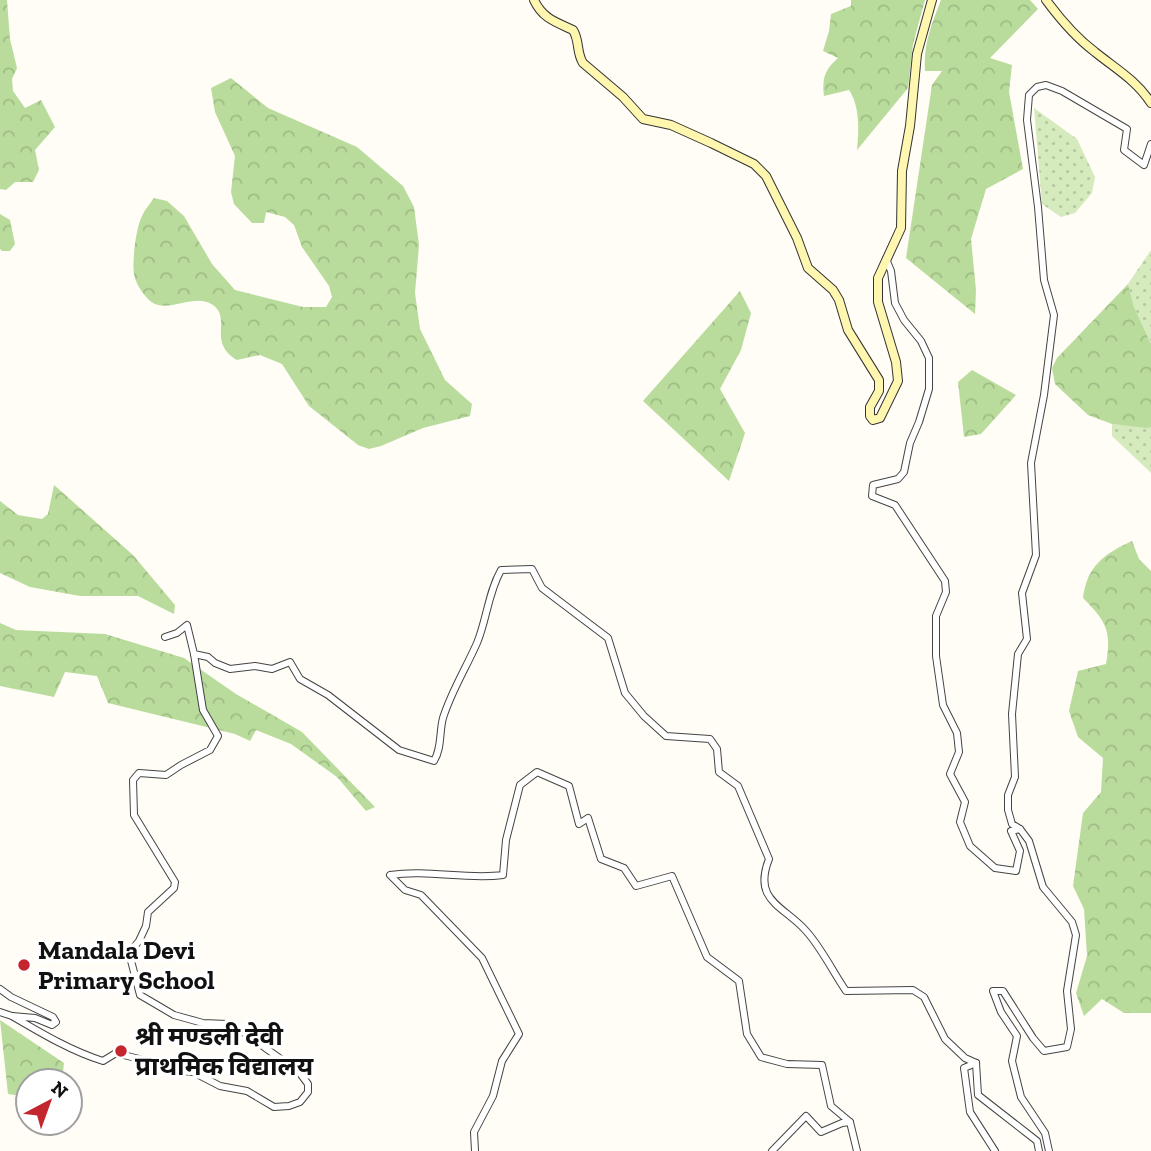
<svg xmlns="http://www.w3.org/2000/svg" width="1151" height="1151" viewBox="0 0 1151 1151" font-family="'Zilla Slab','Noto Sans Devanagari',serif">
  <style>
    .grass { fill: url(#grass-dots) }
    .forest { fill: url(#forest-crowns) }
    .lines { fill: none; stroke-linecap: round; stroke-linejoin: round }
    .minor-casing { stroke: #444; stroke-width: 8 }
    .secondary-casing { stroke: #333; stroke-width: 10 }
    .minor { stroke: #fff; stroke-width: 6 }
    .secondary { stroke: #fff6b0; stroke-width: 8 }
    .poi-dot { fill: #c4262e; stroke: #fff; stroke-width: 2.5 }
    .labels { text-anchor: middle; stroke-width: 7; stroke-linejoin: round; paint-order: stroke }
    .poi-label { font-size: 26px; font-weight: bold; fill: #111; stroke: #fff; text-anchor: start }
  </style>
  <defs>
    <pattern id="grass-dots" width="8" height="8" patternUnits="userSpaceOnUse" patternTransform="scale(1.75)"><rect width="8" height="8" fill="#d5ebbd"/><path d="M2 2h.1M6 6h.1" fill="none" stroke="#b6c8a1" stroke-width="1.8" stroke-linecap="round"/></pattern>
    <pattern id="forest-crowns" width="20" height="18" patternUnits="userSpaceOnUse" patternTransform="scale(1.75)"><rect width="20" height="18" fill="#b9dc9c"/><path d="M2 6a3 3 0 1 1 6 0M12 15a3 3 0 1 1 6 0" fill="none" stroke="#9ebc85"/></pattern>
  </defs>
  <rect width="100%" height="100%" fill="#fffdf5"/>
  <g class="grass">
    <path d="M1034,108L1077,139L1095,177L1092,193L1075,213L1061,217L1042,204Z"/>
    <path d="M1151,250V344L1134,307L1128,284Z"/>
    <path d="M1112,424L1151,427V473L1112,436Z"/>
  </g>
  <g class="forest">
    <path d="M0,0H7L10,39L17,68L12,79L13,91L25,108L41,100L55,127L35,150L39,170L33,182H15L6,190L0,189Z"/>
    <path d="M851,0H925L913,44L908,88L857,150C859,131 860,106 849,90L824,96C822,77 825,70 838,58L823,51L829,31L831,14L851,6Z"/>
    <path d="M941,0H1030L1038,9L990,58L1012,65L1009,92L1023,169L986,189L971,239L976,290L975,314L906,258L932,85L942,71H925C923,45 932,23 941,0Z"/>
    <path d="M231,78L268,108L357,147L403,186L414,207L419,245L415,293L420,329L445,380L472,404L470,416L423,428L381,446L369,449L358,445L309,406L282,364L260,355L237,360C207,342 232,319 213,305C196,293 172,311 155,304C146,300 135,283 134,274C132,261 136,227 142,216C145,209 150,204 154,198L167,201L184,216L212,264L235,290L303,307H326L332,297L329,286L302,247L294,225L285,217L266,212L264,223H252L234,204L231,192L235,156L215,112L211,88Z"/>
    <path d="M0,214L10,220L15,244L10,251H2L0,249Z"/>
    <path d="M1128,284L1134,307L1151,344V427L1147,428L1112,424L1088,415L1055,384L1052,368L1057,358Z"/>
    <path d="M740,291L751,313L741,350L720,389L745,433L729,481L643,401Z"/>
    <path d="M972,370L1016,395L981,434L964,437L958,382Z"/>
    <path d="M54,485L133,555L175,605L174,614L138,596H80L30,587L0,573V501L18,515L42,519L48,514Z"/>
    <path d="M1132,541L1139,559L1151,571V1013H1124L1102,999L1084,1016L1076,993L1087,956L1084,909L1073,886L1083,813L1101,792L1103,758L1078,737L1069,711L1078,671L1106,664C1112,631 1106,621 1083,598C1087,566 1104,554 1132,541Z"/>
    <path d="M0,623L16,630L105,634L184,658L236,694L302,732L375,807L366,811L337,777L291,744L256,730L250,741L235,734L108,703L97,676L65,672L54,697L0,686Z"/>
    <path d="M0,1020L64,1063L62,1081H28V1097L8,1094Z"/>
  </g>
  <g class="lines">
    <g class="minor-casing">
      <g id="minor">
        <path d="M886,259L891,271L895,303L904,320L921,341L929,358V389L919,422L910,443L904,472L898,479L873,485L872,496L895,505L945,581L946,592L936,616V656L943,705L957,733L959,752L950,774L965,802L960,822L970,846L995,868L1016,871L1020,851L1011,831L1020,829L1029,841L1043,887L1072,922L1076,935L1067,991L1071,1029L1067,1047L1044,1051L1033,1038L1003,991H993L1001,1012L1017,1036L1012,1061L1021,1097L1045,1133L1049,1151"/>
        <path d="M165,637L177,633L187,625L194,654L208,657L215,663L230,669L255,666L272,669L290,662L300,679L328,695L399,750L434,761C442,748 439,733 443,718C451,692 466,668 477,643C487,619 488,593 501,570L532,569L542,588L608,638L625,693L644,716L666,736L710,739L717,749L719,772L738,786L769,859C752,902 785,906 807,932C822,949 833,972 846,991L913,990L924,997L945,1039L965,1058L976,1063"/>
        <path d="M1020,829L1012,824L1008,810V795L1015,777L1012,714L1018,654L1027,639L1022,593L1036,555L1031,463L1044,395L1054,315L1044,280L1038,207L1027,120L1029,95L1037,87L1046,85L1062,91L1127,129L1124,150L1144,165L1151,144"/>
        <path d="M0,989L11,997L53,1017L56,1022L52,1025L35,1018L12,1016C41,1033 71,1051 103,1061L116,1053L147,1061L150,1067L172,1066L183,1071L193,1072L220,1086L247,1091L274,1107L289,1106L300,1102L308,1092V1084L299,1072L243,1032L227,1024L203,1023L174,1015L140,995L129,953L139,941L146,926L148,912L174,888L175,882L134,815L133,780L139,773L166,775L181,765L210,750L218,736L203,710L194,654"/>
        <path d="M0,1012L12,1016"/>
        <path d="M976,1063L978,1095L1037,1141L1039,1151"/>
        <path d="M976,1063L964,1068L970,1112L995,1151"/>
        <path d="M475,1151L474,1132L493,1096L502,1061L519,1034L482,958L421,895L405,890L390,875C428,869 466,880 503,875L506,840L520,785L537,772L569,786L579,824L588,818L601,859L624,868L636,886L672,876L707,957L739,981L747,1034L761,1057L787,1064L822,1065L831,1106L850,1122L857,1151"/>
        <path d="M772,1151L806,1116L821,1132L842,1123L850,1122"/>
      </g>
    </g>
    <g class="secondary-casing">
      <g id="secondary">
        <path d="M534,0C543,19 556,22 573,30C580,41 576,52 583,63L623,97L643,119L671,125L711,143L754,164L766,176L797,238L808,268L833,290L839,300L848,330L879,380V391L870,407V416L873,420L880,418L898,381L896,362L878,302V278L901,228L902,171L910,126L917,54L932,0"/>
        <path d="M1046,0C1060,19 1075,37 1095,52C1116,69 1136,80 1151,103"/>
      </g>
    </g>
    <use href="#minor" class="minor"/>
    <use href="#secondary" class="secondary"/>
  </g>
  <g class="poi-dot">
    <circle cx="24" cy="965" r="7"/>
    <circle cx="121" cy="1051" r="7"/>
  </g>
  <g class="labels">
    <g class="poi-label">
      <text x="38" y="959">Mandala Devi<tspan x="38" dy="30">Primary School</tspan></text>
      <text x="135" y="1045">श्री मण्डली देवी<tspan x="135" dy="30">प्राथमिक विद्यालय</tspan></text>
    </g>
  </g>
  <g transform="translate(49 1102) rotate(41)"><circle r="33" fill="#ffffff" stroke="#a0a0a0" stroke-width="2"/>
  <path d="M0-5L12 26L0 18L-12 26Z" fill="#c4262e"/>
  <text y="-10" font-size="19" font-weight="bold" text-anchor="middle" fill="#111111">N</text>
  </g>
</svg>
